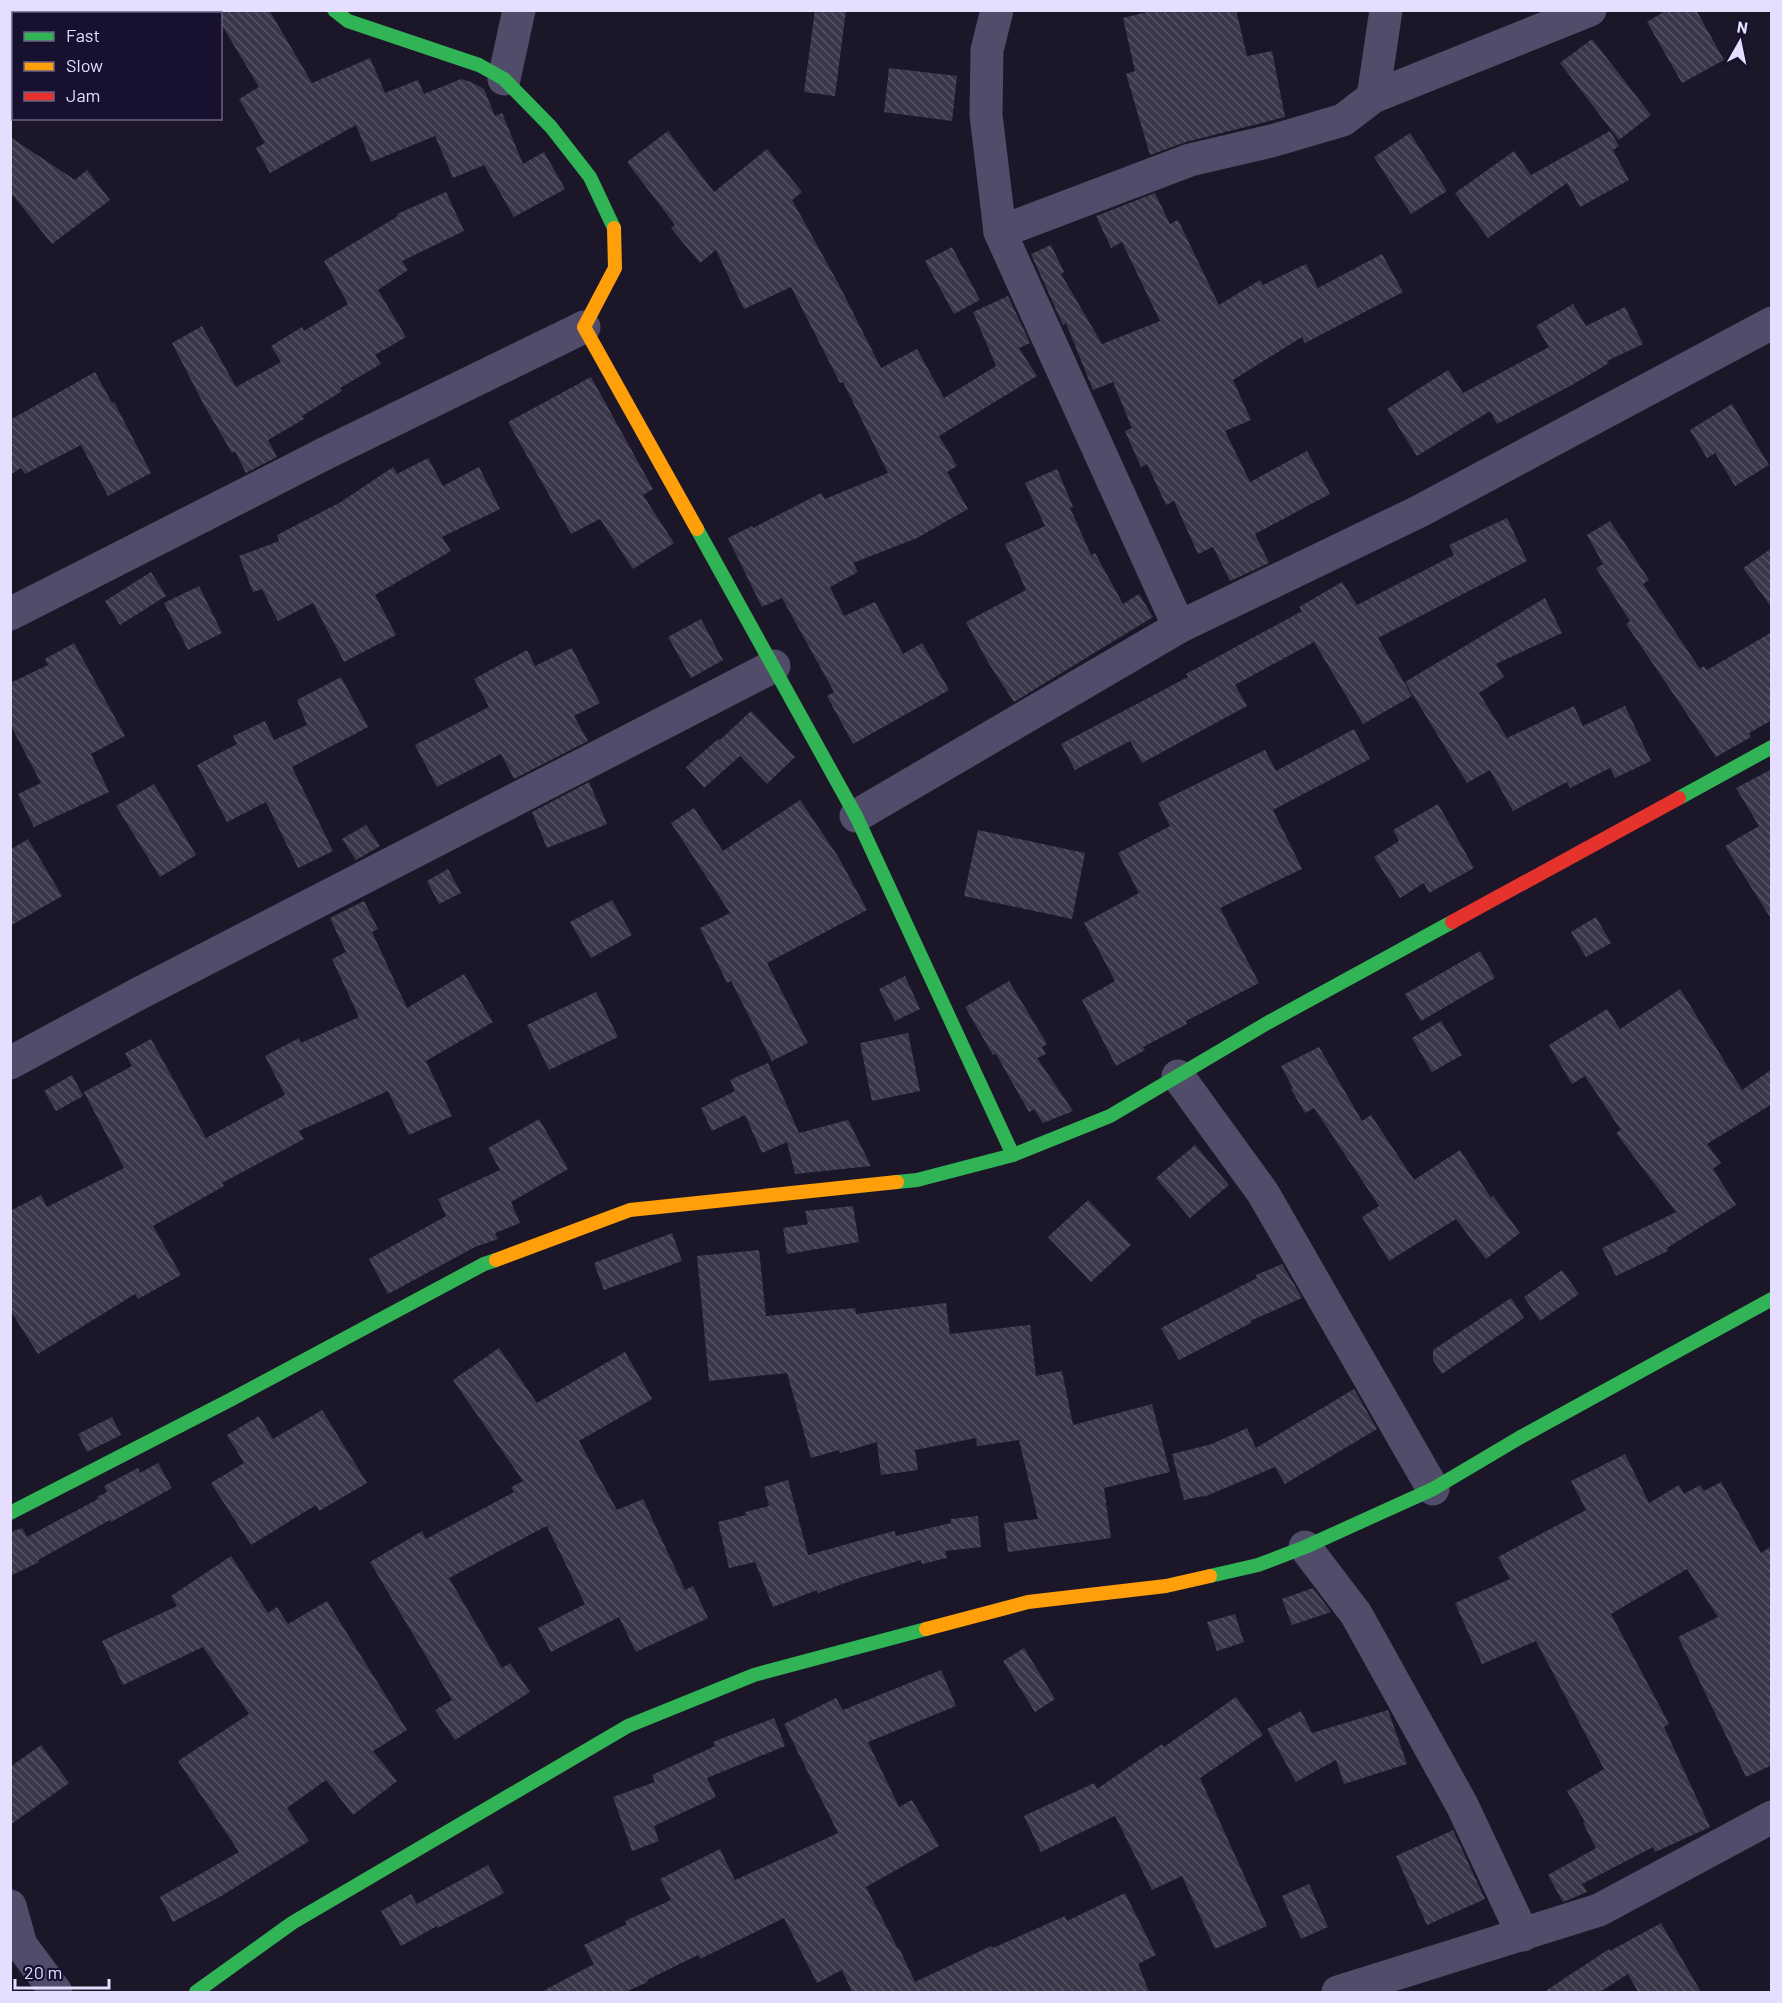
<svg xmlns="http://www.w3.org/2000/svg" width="1782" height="2003" viewBox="0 0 1782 2003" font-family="Barlow,sans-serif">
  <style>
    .building { fill: url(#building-back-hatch) }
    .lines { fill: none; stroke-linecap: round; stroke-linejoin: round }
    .street { stroke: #504c69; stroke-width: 33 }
    .fast { stroke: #30b455; stroke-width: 14 }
    .slow { stroke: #ff9f0a; stroke-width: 14 }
    .jam { stroke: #e5322d; stroke-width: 14 }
  </style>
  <defs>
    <pattern id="building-back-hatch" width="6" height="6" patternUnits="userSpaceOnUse" patternTransform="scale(1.5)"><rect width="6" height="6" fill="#3b3649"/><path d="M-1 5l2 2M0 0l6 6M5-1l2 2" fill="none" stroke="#575364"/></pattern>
  </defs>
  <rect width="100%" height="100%" fill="#1c1728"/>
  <g class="building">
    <path d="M214,10H269L312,83L370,58L385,93L418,80L424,94L461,79L471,82L484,89L495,116L502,113L523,164L544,152L565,189L514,217L484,165L453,178L435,136L371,162L356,125L270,173L256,148L265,143L239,99L259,87L220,22V14H215Z"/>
    <path d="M815,10H846L835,96L804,92Z"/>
    <path d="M1155,10H1236L1247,56L1272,51L1285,117L1186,142L1150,155L1126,74L1135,71L1123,18Z"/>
    <path d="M1667,10H1696L1724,60L1682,83L1647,22Z"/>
    <path d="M1592,39L1651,115L1619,140L1560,63Z"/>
    <path d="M889,68L957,76L952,121L884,112Z"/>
    <path d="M668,131L714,192L767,149L802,192L792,200L838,283L881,368L917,349L944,398L996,366L973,312L1008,296L1030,343L1019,348L1037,376L939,436L957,466L947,472L968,509L917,538L853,563L858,572L830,587L844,616L875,602L903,654L922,643L949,690L853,744L827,696L834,692L782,598L762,607L728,538L752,526L753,528L821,493L825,499L888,473L843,382L840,383L791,287L744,309L716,250L700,263L671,228L675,225L627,162Z"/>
    <path d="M1610,131L1619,146L1613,150L1629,180L1580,207L1567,183L1488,238L1455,193L1514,151L1531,175Z"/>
    <path d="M1410,133L1447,191L1411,214L1374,157Z"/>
    <path d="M10,137L75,180L87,170L110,200L52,244L10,192Z"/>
    <path d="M446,192L464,231L402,261L408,270L378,290L406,337L375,355L381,364L340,388L342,391L302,416L304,419L268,440L277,457L246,473L235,451L232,453L204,405L172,343L202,326L236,387L281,362L271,346L302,327L304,331L348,304L324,261L398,216L397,214Z"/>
    <path d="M1155,193L1170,224L1178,220L1219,305L1260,280L1263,285L1306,264L1318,288L1382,254L1403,292L1305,343L1302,337L1233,380L1251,420L1225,431L1250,482L1307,451L1330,494L1255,534L1269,563L1230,581L1213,547L1198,554L1174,501L1166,505L1147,464L1141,467L1125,431L1132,428L1113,382L1093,390L1066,323L1063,325L1031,254L1051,245L1064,272L1061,274L1102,344L1160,321L1122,242L1111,248L1096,216Z"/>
    <path d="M952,247L980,300L954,314L925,261Z"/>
    <path d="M1573,304L1586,326L1625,307L1643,344L1607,361L1609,363L1572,385L1497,424L1490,411L1417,456L1387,409L1448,370L1463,393L1549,347L1536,326Z"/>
    <path d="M95,372L112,403L114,402L151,473L108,496L81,445L25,474L21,468L10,475V420Z"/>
    <path d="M591,377L653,489L643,495L674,543L633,569L600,519L571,534L508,422Z"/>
    <path d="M1732,404L1769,465L1735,486L1715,453L1707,458L1690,430Z"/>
    <path d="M428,458L443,486L479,467L500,509L442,537L451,551L375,595L396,635L344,662L313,603L278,621L262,589L253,592L239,556L279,541L277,535L341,502L393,467L397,474Z"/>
    <path d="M1057,469L1073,507L1070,508L1091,555L1095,553L1123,604L1139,594L1153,617L1014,702L989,664L966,622L1026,590L1005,544L1045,526L1025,483Z"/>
    <path d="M1507,518L1527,561L1378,638L1412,696L1363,724L1314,642L1235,685L1247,706L1142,763L1130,741L1075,770L1061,744L1188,677L1186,674L1302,611L1299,607L1342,582L1357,605L1454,555L1449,545Z"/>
    <path d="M1610,521L1649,580L1643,584L1700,669L1704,666L1707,670L1772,632V720L1749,733L1751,737L1716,757L1626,624L1630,621L1596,568L1603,564L1587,535Z"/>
    <path d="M1772,548V608L1743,568Z"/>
    <path d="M151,572L166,596L120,625L105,601Z"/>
    <path d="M199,586L222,633L188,650L164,603Z"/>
    <path d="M1545,598L1562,633L1496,664L1504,677L1479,693L1507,738L1574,706L1583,726L1625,706L1651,761L1615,778L1610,768L1570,788L1567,782L1513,811L1490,770L1467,783L1405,682Z"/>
    <path d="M701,619L723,660L691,678L668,637Z"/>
    <path d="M74,643L125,736L91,754L109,792L34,827L18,794L41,783L10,724V683L48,665L45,659Z"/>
    <path d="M572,648L600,703L574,716L588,741L514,779L501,754L437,787L415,745L489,707L474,679L527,650L535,666Z"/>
    <path d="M341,677L368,727L292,767L333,851L298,868L266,802L227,822L197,765L237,744L233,736L265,721L274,740L307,725L297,700Z"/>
    <path d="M751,711L795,757L767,784L740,756L704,788L686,767L718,739L720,740Z"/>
    <path d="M1354,729L1370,759L1273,810L1302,869L1220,908L1259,983L1186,1021L1187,1024L1143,1047L1145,1050L1116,1066L1082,1000L1115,981L1084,923L1139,893L1118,853L1170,826L1158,803L1265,750L1276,771Z"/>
    <path d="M1772,769V920L1725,846L1759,826L1736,788Z"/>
    <path d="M589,782L607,824L547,848L532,812Z"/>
    <path d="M154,784L196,855L160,877L116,806Z"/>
    <path d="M800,800L839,858L867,910L767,963L808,1043L772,1061L731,981L727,983L700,928L730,913L671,823L694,808L723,851Z"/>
    <path d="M1438,804L1474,868L1429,893L1424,883L1400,898L1374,857L1399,841L1393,830Z"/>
    <path d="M366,825L380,846L356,860L342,839Z"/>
    <path d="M978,830L1085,853L1072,919L964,896Z"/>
    <path d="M28,839L62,896L10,926V850Z"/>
    <path d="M448,869L461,893L439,904L427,881Z"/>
    <path d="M612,900L632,935L591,958L570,922Z"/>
    <path d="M364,901L378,929L372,932L407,1008L464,974L493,1022L426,1061L452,1116L409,1135L388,1091L299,1131L304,1139L222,1183L224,1186L153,1226L181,1275L138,1299L135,1294L38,1354L10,1310V1211L41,1195L47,1207L124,1168L84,1092L132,1066L125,1053L151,1039L206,1138L285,1095L265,1056L299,1038L301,1043L359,1017L332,959L346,952L330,918Z"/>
    <path d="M1596,917L1611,943L1586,957L1571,932Z"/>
    <path d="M1480,951L1495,978L1421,1021L1405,994Z"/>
    <path d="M905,976L920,1009L895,1021L879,989Z"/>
    <path d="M1009,981L1047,1044L1042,1047L1046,1054L1037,1058L1073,1111L1043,1123L1034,1109L1029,1112L996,1054L993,1055L965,1007Z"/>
    <path d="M1680,989L1742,1090L1772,1069V1104L1707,1144L1721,1163L1713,1169L1736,1205L1667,1248L1668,1251L1616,1276L1602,1248L1676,1212L1616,1133L1621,1130L1585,1076L1572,1084L1549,1045L1607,1009L1620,1029Z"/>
    <path d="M596,992L618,1037L549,1070L527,1025Z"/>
    <path d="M1441,1021L1462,1055L1432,1072L1412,1038Z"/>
    <path d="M908,1033L920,1091L872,1101L860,1043Z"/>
    <path d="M1319,1047L1362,1121L1371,1115L1414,1180L1460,1150L1491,1198L1493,1196L1520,1233L1486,1259L1456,1219L1389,1261L1362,1217L1379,1206L1314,1108L1305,1113L1291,1089L1293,1088L1281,1066Z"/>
    <path d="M768,1063L799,1133L848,1120L871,1166L795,1174L787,1142L762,1153L745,1115L712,1131L701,1108L735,1091L730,1080Z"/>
    <path d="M72,1075L83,1096L56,1111L44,1091Z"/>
    <path d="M539,1119L568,1169L511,1202L520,1223L495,1233L498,1239L475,1247L388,1294L369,1259L446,1216L438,1199L500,1170L488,1148Z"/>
    <path d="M1195,1145L1229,1185L1190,1218L1156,1178Z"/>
    <path d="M1088,1200L1131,1245L1091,1282L1048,1237Z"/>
    <path d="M853,1206L859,1242L787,1254L783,1228L808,1224L805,1211Z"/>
    <path d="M672,1233L682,1261L604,1290L594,1263Z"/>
    <path d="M759,1250L766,1316L855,1308L856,1314L946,1303L950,1334L1030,1325L1036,1376L1062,1371L1073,1425L1152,1404L1170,1472L1104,1488L1111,1538L1008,1552L1004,1523L1038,1519L1019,1440L977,1446L976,1438L915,1450L918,1470L881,1475L877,1442L840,1453L839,1450L811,1458L787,1373L709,1381L697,1256Z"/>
    <path d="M1282,1264L1302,1298L1250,1321L1251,1323L1179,1360L1161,1328L1257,1278L1256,1275Z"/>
    <path d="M1562,1270L1579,1294L1540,1321L1524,1297Z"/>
    <path d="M1511,1298L1524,1318L1442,1374L1433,1360V1350Z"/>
    <path d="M499,1348L537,1403L625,1352L652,1399L579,1441L617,1510L643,1499L685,1590L693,1586L708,1618L636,1652L619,1617L551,1652L538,1628L585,1604L547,1526L535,1532L449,1578L502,1668L510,1663L530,1692L455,1740L435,1710L452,1700L370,1562L422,1531L426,1539L514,1492L511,1487L523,1481L453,1380Z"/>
    <path d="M1354,1389L1377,1429L1285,1484L1275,1467L1204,1497L1203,1496L1184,1500L1172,1454L1212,1444L1247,1428L1256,1448Z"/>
    <path d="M322,1410L367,1483L319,1511L316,1505L251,1545L211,1483L244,1463L227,1435L259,1416L273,1439Z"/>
    <path d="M112,1417L121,1435L87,1452L78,1434Z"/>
    <path d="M1625,1454L1649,1503L1679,1485L1684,1494L1700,1485L1704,1491L1721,1482L1761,1553L1772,1546V1765L1746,1777L1678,1637L1718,1617L1687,1569L1611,1614L1669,1724L1664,1727L1710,1827L1655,1852L1653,1847L1582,1884L1587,1892L1563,1902L1548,1875L1596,1848L1583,1823L1585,1822L1567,1791L1604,1769L1536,1641L1482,1664L1455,1603L1510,1579L1498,1557L1586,1510L1571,1481Z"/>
    <path d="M158,1463L172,1488L111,1522L110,1520L38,1560L39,1562L10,1576V1532L22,1528L27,1537L98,1499L97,1497L107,1492L104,1486L138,1468L140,1473Z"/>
    <path d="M788,1480L808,1555L894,1531L896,1536L951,1523V1519L978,1516L981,1547L945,1551L947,1558L922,1564L921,1560L856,1579L818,1593L817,1590L773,1607L755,1562L729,1568L718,1522L746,1515L745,1512L769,1506L764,1487Z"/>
    <path d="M231,1556L268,1613L277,1607L288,1624L327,1601L407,1730L373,1751L397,1781L353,1815L326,1780L287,1808L309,1841L223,1895L173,1922L160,1897L239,1852L178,1761L249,1714L203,1647L123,1685L102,1641L177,1606L171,1596Z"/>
    <path d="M1313,1588L1331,1612L1292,1625L1282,1599Z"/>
    <path d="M1235,1614L1244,1642L1217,1651L1207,1622Z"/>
    <path d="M1024,1648L1055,1699L1035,1712L1003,1661Z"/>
    <path d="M941,1670L956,1706L868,1742L899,1807L912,1800L939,1846L866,1887L898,1949L899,1948L915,1982L991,1946L993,1948L1065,1916L1067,1921L1125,1893L1156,1955L1138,1964L1149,1992H852L842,1970L817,1983L784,1918L700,1959L698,1955L647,1980L648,1982L625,1992H541L594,1964L584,1945L627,1924L625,1921L671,1900L660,1879L720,1849L735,1880L838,1833L784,1724L836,1698L843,1710Z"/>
    <path d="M1236,1697L1263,1735L1200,1778L1267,1926L1215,1949L1182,1876L1152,1890L1115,1816L1041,1852L1024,1816L1094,1783L1097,1789L1162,1744L1164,1747Z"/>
    <path d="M1388,1710L1407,1764L1344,1784L1336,1760L1296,1782L1267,1729L1301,1711L1312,1733Z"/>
    <path d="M774,1718L785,1746L707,1778L716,1797L654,1826L659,1841L632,1851L613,1797L655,1782L652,1775L715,1746L713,1742Z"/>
    <path d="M41,1745L69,1783L10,1825V1767Z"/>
    <path d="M1453,1830L1485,1899L1427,1925L1396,1856Z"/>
    <path d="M488,1865L504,1893L438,1928L437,1926L401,1946L381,1911L411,1894L417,1904Z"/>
    <path d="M1309,1884L1328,1927L1301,1939L1282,1896Z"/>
    <path d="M1661,1923L1701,1992H1638L1628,1974L1600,1992H1544L1609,1949L1610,1951Z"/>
  </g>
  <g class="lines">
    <g class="street">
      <path d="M997,10L987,50L986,115L1000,232L1179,627"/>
      <path d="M504,79L519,10"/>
      <path d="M1373,97L1386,10"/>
      <path d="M1000,232L1190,160L1275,140L1343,120L1373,97L1590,10"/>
      <path d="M10,614L326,453L584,327"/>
      <path d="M856,816L1179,627L1418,512L1772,323"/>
      <path d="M10,1063L138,994L774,666"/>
      <path d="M1178,1076L1263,1193L1433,1489"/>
      <path d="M1305,1547L1356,1614L1462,1805L1523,1935"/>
      <path d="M10,1906L21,1945L56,1992"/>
      <path d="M1338,1992L1599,1910L1772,1817"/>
    </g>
    <g class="fast">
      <path d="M334,10L348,21L479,65L504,79L551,127L590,177L614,228"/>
      <path d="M697,529L856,816L1013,1155"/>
      <path d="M1679,798L1772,747"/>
      <path d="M897,1182L917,1180L1013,1155L1110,1116L1269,1022L1452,922"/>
      <path d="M10,1513L230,1400L484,1264L496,1260"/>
      <path d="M1210,1576L1258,1565L1305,1547L1433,1489L1519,1438L1772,1299"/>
      <path d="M196,1992L292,1923L628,1726L754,1675L926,1629"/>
    </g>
    <g class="slow">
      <path d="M614,228L615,268L584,327L697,529"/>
      <path d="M496,1260L630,1210L897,1182"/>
      <path d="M926,1629L1028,1602L1166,1586L1210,1576"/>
    </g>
    <path class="jam" d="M1452,922L1679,798"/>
  </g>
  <rect width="1782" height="2003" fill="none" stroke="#e5deff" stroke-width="24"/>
  <rect x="12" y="12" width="210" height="108" fill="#18102f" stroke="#6a6282" stroke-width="1.5"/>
  <rect x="24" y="32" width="30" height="9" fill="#30b455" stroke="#6a6282" stroke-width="1.5"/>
  <text x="66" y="42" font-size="18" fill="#e5deff">Fast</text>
  <rect x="24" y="62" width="30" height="9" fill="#ff9f0a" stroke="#6a6282" stroke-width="1.5"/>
  <text x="66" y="72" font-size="18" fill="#e5deff">Slow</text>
  <rect x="24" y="92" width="30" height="9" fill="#e5322d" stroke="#6a6282" stroke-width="1.5"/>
  <text x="66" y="102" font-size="18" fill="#e5deff">Jam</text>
  <g transform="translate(1740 42) rotate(9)" stroke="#18102f" stroke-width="4.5" paint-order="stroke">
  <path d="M0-4.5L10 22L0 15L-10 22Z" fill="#e5deff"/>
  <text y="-9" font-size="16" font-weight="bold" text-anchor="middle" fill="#e5deff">N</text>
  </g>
  <path d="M15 1979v9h94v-9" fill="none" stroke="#e5deff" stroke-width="3"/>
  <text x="24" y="1979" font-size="18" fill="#e5deff" stroke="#18102f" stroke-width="4.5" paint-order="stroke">20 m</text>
</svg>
